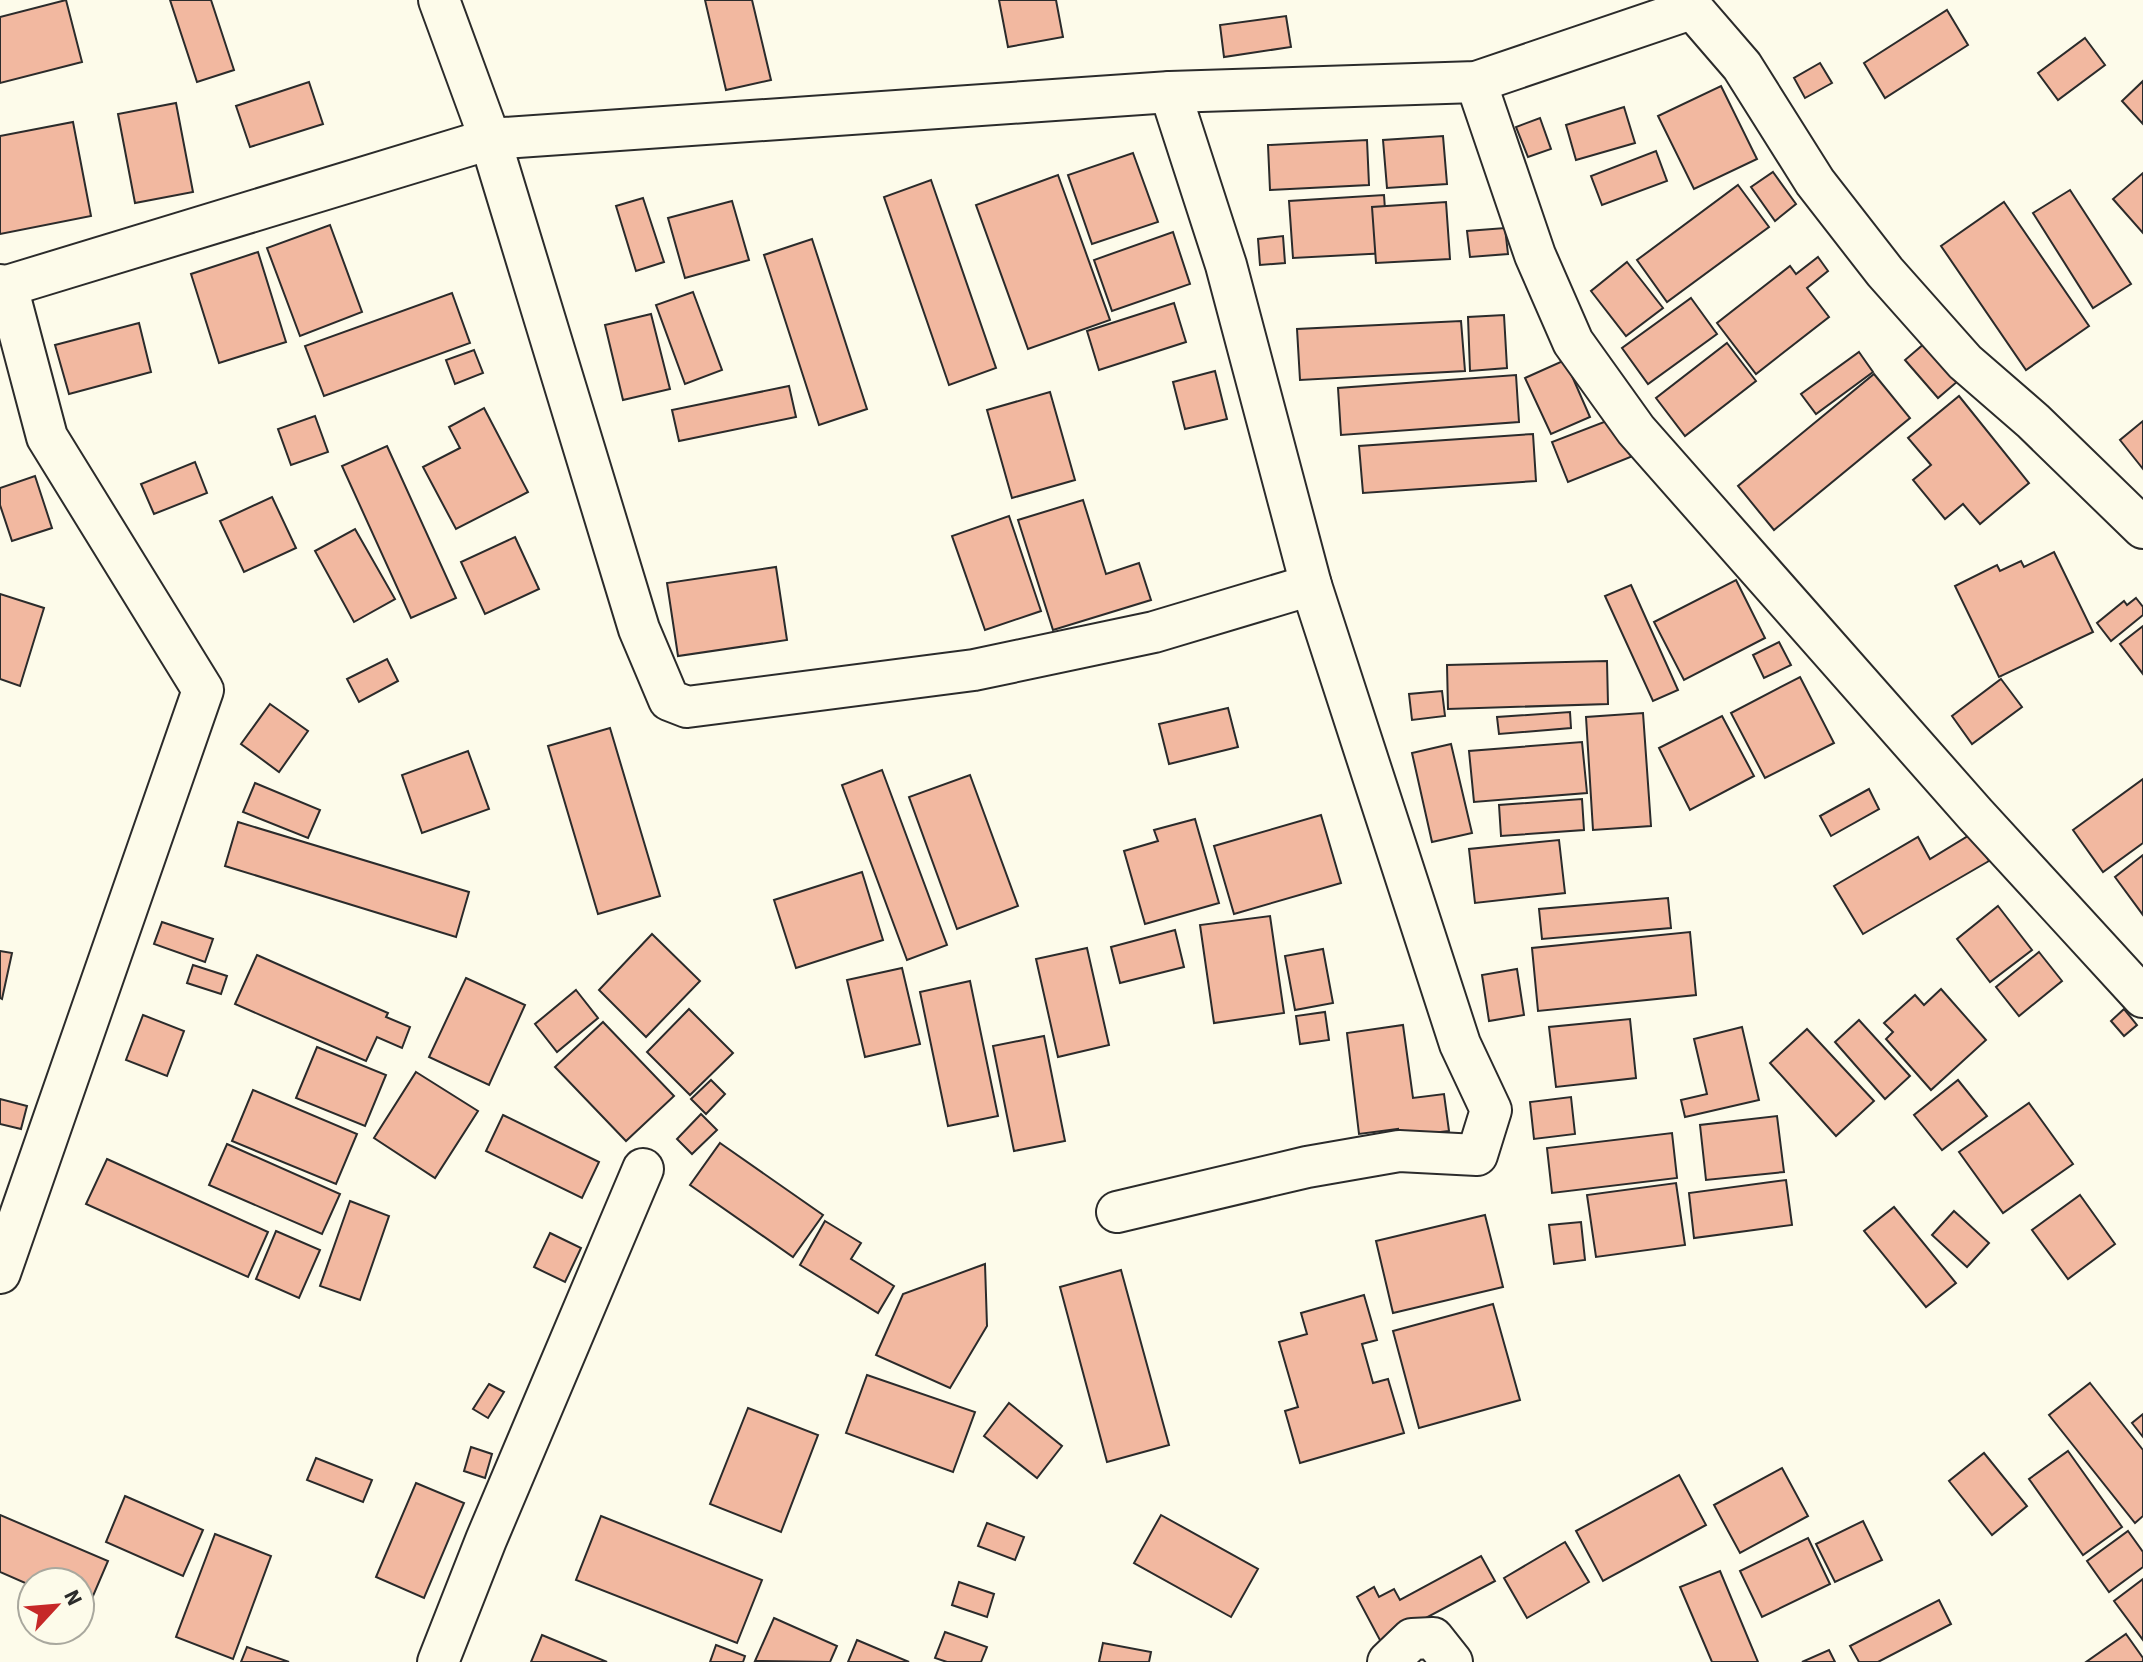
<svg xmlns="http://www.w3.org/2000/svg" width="2143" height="1662" viewBox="0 0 2143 1662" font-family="'Source Sans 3',sans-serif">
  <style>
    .building { fill: #f2b8a0; stroke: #2b2b2b; stroke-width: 2 }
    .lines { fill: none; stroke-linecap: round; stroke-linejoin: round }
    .minor-casing { stroke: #2b2b2b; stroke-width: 44 }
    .minor { stroke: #fdfbea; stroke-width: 40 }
  </style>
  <rect width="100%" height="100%" fill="#fdfbea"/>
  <g class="building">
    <path d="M66,0L82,62L0,83V17Z"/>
    <path d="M170,0H211L234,70L197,82Z"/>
    <path d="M705,0H752L771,80L726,90Z"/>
    <path d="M999,0H1056L1063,37L1008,47Z"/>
    <path d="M1947,10L1968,45L1885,98L1864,63Z"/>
    <path d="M1286,16L1291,47L1224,57L1220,25Z"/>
    <path d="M2085,38L2105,65L2058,100L2038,73Z"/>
    <path d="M1820,63L1832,83L1805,98L1794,78Z"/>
    <path d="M2143,81V124L2122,101Z"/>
    <path d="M309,82L323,124L250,147L236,106Z"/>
    <path d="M1721,86L1757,159L1694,189L1658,116Z"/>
    <path d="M176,103L193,192L135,203L118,114Z"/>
    <path d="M1624,107L1635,143L1576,160L1566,125Z"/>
    <path d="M1540,118L1551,149L1528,157L1516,127Z"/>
    <path d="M73,122L91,216L0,234V136Z"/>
    <path d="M1443,136L1447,184L1387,188L1383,140Z"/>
    <path d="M1367,140L1369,185L1270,190L1268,145Z"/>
    <path d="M1656,151L1667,181L1602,205L1591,176Z"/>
    <path d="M1133,153L1158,222L1092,244L1068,175Z"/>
    <path d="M1773,172L1796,204L1775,221L1751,187Z"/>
    <path d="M2143,173V233L2113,199Z"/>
    <path d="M1058,175L1110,320L1028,349L976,205Z"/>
    <path d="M931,180L996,368L949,385L884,197Z"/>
    <path d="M1738,185L1769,227L1667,302L1637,260Z"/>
    <path d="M2070,190L2131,284L2093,308L2033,213Z"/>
    <path d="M1384,195L1388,253L1293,258L1289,201Z"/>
    <path d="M643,198L664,262L636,271L616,206Z"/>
    <path d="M732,201L749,260L685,278L668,218Z"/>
    <path d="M1446,202L1450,259L1376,263L1372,207Z"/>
    <path d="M2004,202L2089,326L2026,370L1941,246Z"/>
    <path d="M330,225L362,312L300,336L267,248Z"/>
    <path d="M1505,228L1508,254L1470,257L1467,231Z"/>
    <path d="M1173,232L1190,284L1112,311L1094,260Z"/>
    <path d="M1283,236L1285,263L1260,265L1258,239Z"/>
    <path d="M812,239L867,409L819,425L764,255Z"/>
    <path d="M258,252L286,342L219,363L191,274Z"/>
    <path d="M1818,257L1828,271L1807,288L1829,317L1756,374L1717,323L1790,266L1796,274Z"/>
    <path d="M1627,262L1663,308L1626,336L1591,291Z"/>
    <path d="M693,292L722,370L685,384L656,305Z"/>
    <path d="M452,293L470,343L324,396L305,346Z"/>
    <path d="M1691,298L1717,334L1648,384L1622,348Z"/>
    <path d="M1174,303L1186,342L1099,370L1087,331Z"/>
    <path d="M651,314L670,389L623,400L605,325Z"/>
    <path d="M1504,315L1507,368L1470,371L1468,317Z"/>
    <path d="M1461,321L1465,371L1300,380L1297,329Z"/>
    <path d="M139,323L151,372L69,394L55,345Z"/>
    <path d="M1727,343L1756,381L1685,436L1656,398Z"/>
    <path d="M1925,343L1958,381L1938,398L1905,360Z"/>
    <path d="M474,350L483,373L455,384L446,360Z"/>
    <path d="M1859,352L1873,372L1816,414L1801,394Z"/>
    <path d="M1565,360L1590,417L1551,434L1525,378Z"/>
    <path d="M1215,371L1227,419L1185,429L1173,382Z"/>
    <path d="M1874,374L1910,418L1774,530L1738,486Z"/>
    <path d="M1516,375L1519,422L1341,435L1338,388Z"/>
    <path d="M789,386L796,417L679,441L672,410Z"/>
    <path d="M1050,392L1075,480L1012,498L987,410Z"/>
    <path d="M1959,396L2029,483L1980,524L1963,504L1945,519L1913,480L1931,465L1908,438Z"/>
    <path d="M484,408L528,492L456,529L423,467L460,448L449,427Z"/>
    <path d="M315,416L328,452L291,465L278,429Z"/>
    <path d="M1617,417L1633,456L1568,482L1552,442Z"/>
    <path d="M2143,421V469L2120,440Z"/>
    <path d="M1533,434L1536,481L1363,493L1359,446Z"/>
    <path d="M387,446L456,598L411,618L342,466Z"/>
    <path d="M195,462L207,493L154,514L141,484Z"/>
    <path d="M35,476L52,528L12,541L0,505V488Z"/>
    <path d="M272,497L296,548L244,572L220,521Z"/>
    <path d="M1083,500L1106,574L1139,563L1151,600L1053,630L1018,520Z"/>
    <path d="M1009,516L1041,611L985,630L952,536Z"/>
    <path d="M355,529L395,599L354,622L315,551Z"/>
    <path d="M515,537L539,589L485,614L461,562Z"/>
    <path d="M2054,552L2093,632L1999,677L1955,586L1997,565L2000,571L2021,561L2024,567Z"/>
    <path d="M776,567L787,640L678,656L667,583Z"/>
    <path d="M1736,580L1765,638L1684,680L1654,622Z"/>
    <path d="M1631,585L1678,690L1653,701L1605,596Z"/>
    <path d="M0,594L44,608L20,686L0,679Z"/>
    <path d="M2136,598L2143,607V615L2111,641L2097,623L2124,601L2127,605Z"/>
    <path d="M2143,626V674L2120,644Z"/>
    <path d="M1779,642L1791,665L1764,678L1753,655Z"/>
    <path d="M387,659L398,681L359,702L347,679Z"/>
    <path d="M1607,661L1608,704L1448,709L1447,665Z"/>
    <path d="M1800,677L1834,743L1765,778L1731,713Z"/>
    <path d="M2001,679L2022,707L1972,744L1952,716Z"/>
    <path d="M1442,691L1445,716L1412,720L1409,694Z"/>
    <path d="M270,704L308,731L279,772L241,744Z"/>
    <path d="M1228,708L1238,747L1169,764L1159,724Z"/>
    <path d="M1570,712L1571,728L1499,734L1497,717Z"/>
    <path d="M1643,713L1651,826L1593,830L1586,717Z"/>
    <path d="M1722,716L1754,776L1690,810L1659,748Z"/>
    <path d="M610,728L660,896L598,914L548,746Z"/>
    <path d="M1582,742L1587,793L1474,802L1469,751Z"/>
    <path d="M1451,744L1472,833L1432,842L1412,753Z"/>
    <path d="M468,751L489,809L422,833L402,775Z"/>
    <path d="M882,770L947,945L907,960L842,785Z"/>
    <path d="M970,775L1018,906L957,929L909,797Z"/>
    <path d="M2143,779V843L2103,872L2073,830Z"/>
    <path d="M255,783L320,810L308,838L243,812Z"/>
    <path d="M1869,789L1879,809L1831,836L1820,816Z"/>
    <path d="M1582,799L1584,830L1501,836L1499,805Z"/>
    <path d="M1321,815L1341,883L1234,914L1214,846Z"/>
    <path d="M1195,819L1219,903L1145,924L1124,851L1158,841L1154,830Z"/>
    <path d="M238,822L469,892L456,937L225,866Z"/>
    <path d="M1973,833L1989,861L1863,934L1834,886L1918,837L1930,859Z"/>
    <path d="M1559,840L1565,893L1475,903L1469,849Z"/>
    <path d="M2143,855V915L2115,877Z"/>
    <path d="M862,872L883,940L796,968L774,900Z"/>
    <path d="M1668,898L1671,928L1542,939L1539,909Z"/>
    <path d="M1998,906L2032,950L1990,982L1957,939Z"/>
    <path d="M1270,916L1284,1013L1214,1023L1200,925Z"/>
    <path d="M162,922L213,939L205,962L154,944Z"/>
    <path d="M1175,930L1184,967L1120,983L1111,947Z"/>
    <path d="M1690,932L1696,995L1538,1011L1532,948Z"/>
    <path d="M652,934L700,981L646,1037L599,990Z"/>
    <path d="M1087,948L1109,1045L1058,1057L1036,959Z"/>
    <path d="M1323,949L1333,1003L1295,1010L1285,956Z"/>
    <path d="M0,951L12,953L2,999L0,998Z"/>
    <path d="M2039,952L2062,981L2019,1016L1996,987Z"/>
    <path d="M257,955L388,1013L386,1017L410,1027L402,1048L377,1037L366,1061L235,1004Z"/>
    <path d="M193,965L227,976L221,994L187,983Z"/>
    <path d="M902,968L920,1044L865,1057L847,980Z"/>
    <path d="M1517,969L1524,1015L1489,1021L1482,975Z"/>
    <path d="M466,978L525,1005L489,1085L429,1057Z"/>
    <path d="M970,981L998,1116L948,1126L920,992Z"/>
    <path d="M1941,989L1986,1040L1931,1090L1886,1039L1893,1032L1884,1023L1915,995L1924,1005Z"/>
    <path d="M576,990L598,1018L557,1052L535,1024Z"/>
    <path d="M689,1009L733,1053L690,1095L647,1052Z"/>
    <path d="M2124,1009L2137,1025L2124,1036L2111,1021Z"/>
    <path d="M1325,1012L1329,1040L1300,1044L1296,1016Z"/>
    <path d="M143,1015L184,1031L167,1076L126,1060Z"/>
    <path d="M1630,1019L1636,1078L1556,1087L1549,1027Z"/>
    <path d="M1859,1020L1910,1076L1885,1099L1835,1042Z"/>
    <path d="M603,1022L674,1096L626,1141L555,1067Z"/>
    <path d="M1403,1025L1413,1098L1444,1094L1449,1131L1398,1137V1129L1359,1134L1347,1033Z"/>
    <path d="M1742,1027L1759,1100L1685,1117L1681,1100L1707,1094L1694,1039Z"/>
    <path d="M1807,1029L1874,1101L1836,1136L1770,1063Z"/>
    <path d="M1044,1036L1065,1141L1014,1151L993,1046Z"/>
    <path d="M317,1047L386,1075L365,1126L296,1098Z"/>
    <path d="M416,1072L478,1111L435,1178L374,1138Z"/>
    <path d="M711,1080L725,1094L706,1114L691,1099Z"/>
    <path d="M1958,1080L1987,1116L1942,1150L1914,1115Z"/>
    <path d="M253,1090L357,1134L336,1184L232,1141Z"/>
    <path d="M1571,1097L1575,1134L1534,1139L1530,1102Z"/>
    <path d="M0,1099L27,1106L21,1129L0,1124Z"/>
    <path d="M2029,1103L2073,1164L2003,1213L1959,1152Z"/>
    <path d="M701,1114L717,1130L692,1154L677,1139Z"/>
    <path d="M503,1115L599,1162L582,1198L486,1151Z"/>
    <path d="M1777,1116L1784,1172L1706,1180L1700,1125Z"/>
    <path d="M1672,1133L1677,1178L1552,1193L1547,1148Z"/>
    <path d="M720,1143L823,1215L793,1257L690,1185Z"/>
    <path d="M227,1144L340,1194L322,1234L209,1185Z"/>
    <path d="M107,1159L268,1232L248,1277L86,1204Z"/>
    <path d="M1786,1180L1792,1225L1694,1238L1689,1193Z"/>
    <path d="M1676,1183L1685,1245L1596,1257L1587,1195Z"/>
    <path d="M2080,1195L2115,1244L2068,1279L2032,1230Z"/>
    <path d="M350,1201L389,1216L360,1300L320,1286Z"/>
    <path d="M1894,1207L1956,1283L1926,1307L1864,1231Z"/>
    <path d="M1954,1211L1989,1243L1967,1267L1932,1235Z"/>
    <path d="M1485,1215L1503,1287L1393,1313L1376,1241Z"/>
    <path d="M825,1221L861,1243L851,1259L894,1286L878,1313L800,1265Z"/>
    <path d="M1581,1222L1585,1260L1554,1264L1549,1225Z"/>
    <path d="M276,1231L320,1250L299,1298L256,1279Z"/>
    <path d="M550,1233L581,1248L565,1282L534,1267Z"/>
    <path d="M985,1264L987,1326L950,1388L876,1355L903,1294Z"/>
    <path d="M1121,1270L1169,1445L1107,1462L1060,1287Z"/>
    <path d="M1364,1295L1377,1340L1362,1344L1373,1383L1388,1379L1404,1433L1300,1463L1285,1411L1298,1407L1279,1342L1307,1334L1301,1313Z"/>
    <path d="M1493,1304L1520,1400L1419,1428L1393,1331Z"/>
    <path d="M867,1375L975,1412L953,1472L846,1433Z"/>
    <path d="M2090,1383L2143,1450V1516L2135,1523L2049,1415Z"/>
    <path d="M489,1384L504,1392L488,1418L473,1409Z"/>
    <path d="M1009,1403L1062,1446L1037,1478L984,1436Z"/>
    <path d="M748,1408L818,1435L781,1532L710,1504Z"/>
    <path d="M2143,1414V1437L2132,1423Z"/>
    <path d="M471,1447L492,1454L485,1478L464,1471Z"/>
    <path d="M2068,1451L2122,1527L2083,1555L2029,1479Z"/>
    <path d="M1984,1453L2027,1506L1992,1535L1949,1481Z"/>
    <path d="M316,1458L372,1480L363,1502L307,1480Z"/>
    <path d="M1782,1468L1808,1516L1740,1553L1714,1505Z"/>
    <path d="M1679,1475L1706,1525L1603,1581L1576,1531Z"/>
    <path d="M416,1483L464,1503L424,1598L376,1577Z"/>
    <path d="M125,1496L203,1530L183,1576L106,1542Z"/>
    <path d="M0,1515L108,1561L87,1610L80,1607V1582H32V1586L0,1572Z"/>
    <path d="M1161,1515L1258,1569L1231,1617L1134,1563Z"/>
    <path d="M601,1516L762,1580L737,1643L576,1580Z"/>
    <path d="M1863,1521L1882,1560L1835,1582L1816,1544Z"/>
    <path d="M987,1523L1024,1537L1015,1560L978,1546Z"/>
    <path d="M2128,1531L2143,1552V1567L2109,1592L2087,1561Z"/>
    <path d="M215,1534L271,1556L233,1659L176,1637Z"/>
    <path d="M1808,1538L1830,1584L1762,1617L1740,1571Z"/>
    <path d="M1565,1542L1589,1582L1527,1618L1504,1578Z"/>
    <path d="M1481,1556L1495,1581L1381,1642L1357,1597L1374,1587L1379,1597L1394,1589L1400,1600Z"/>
    <path d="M1720,1571L1758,1662H1712L1680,1587Z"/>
    <path d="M2143,1579V1640L2114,1601Z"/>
    <path d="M959,1582L994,1594L987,1617L952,1605Z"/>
    <path d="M1939,1600L1951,1624L1878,1662H1859L1850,1646Z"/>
    <path d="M774,1618L837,1646L830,1662L755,1661Z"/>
    <path d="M945,1632L987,1647L981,1662H947L935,1658Z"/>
    <path d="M2126,1634L2143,1658V1662H2086Z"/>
    <path d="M542,1635L607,1662H531Z"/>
    <path d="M857,1640L909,1662H848Z"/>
    <path d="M1103,1643L1151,1652L1149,1662H1099Z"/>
    <path d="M716,1645L745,1656L743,1662H710Z"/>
    <path d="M247,1647L289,1662H241Z"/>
    <path d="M1829,1650L1835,1662H1802Z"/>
  </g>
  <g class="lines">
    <g class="minor-casing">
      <g id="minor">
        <path d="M439,0L490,139L639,629L669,700L687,707L974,670L1154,632L1311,585"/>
        <path d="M1685,0L1742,66L1815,182L1885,272L1965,362L2033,421L2143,528"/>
        <path d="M1476,82L1535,255L1573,342L1636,430L1975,814L2143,997"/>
        <path d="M0,285L7,286L490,139L1170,92L1476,82L1691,9"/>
        <path d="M1117,1212L1307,1167L1399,1151L1477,1155L1491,1110L1460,1044L1311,585L1226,265L1170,92"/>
        <path d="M0,1273L203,690L47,437L7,286"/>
        <path d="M438,1662L486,1540L643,1169"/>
        <path d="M1388,1662L1412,1639L1433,1638L1452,1662"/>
      </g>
    </g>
    <use href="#minor" class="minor"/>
  </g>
  <g transform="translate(56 1606) rotate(64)"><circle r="38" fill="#fdfbea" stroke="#a9a89e" stroke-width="2"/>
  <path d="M0-6L14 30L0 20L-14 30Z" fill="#c62828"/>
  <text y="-12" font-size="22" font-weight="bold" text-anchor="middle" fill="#2b2b2b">N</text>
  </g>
</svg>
